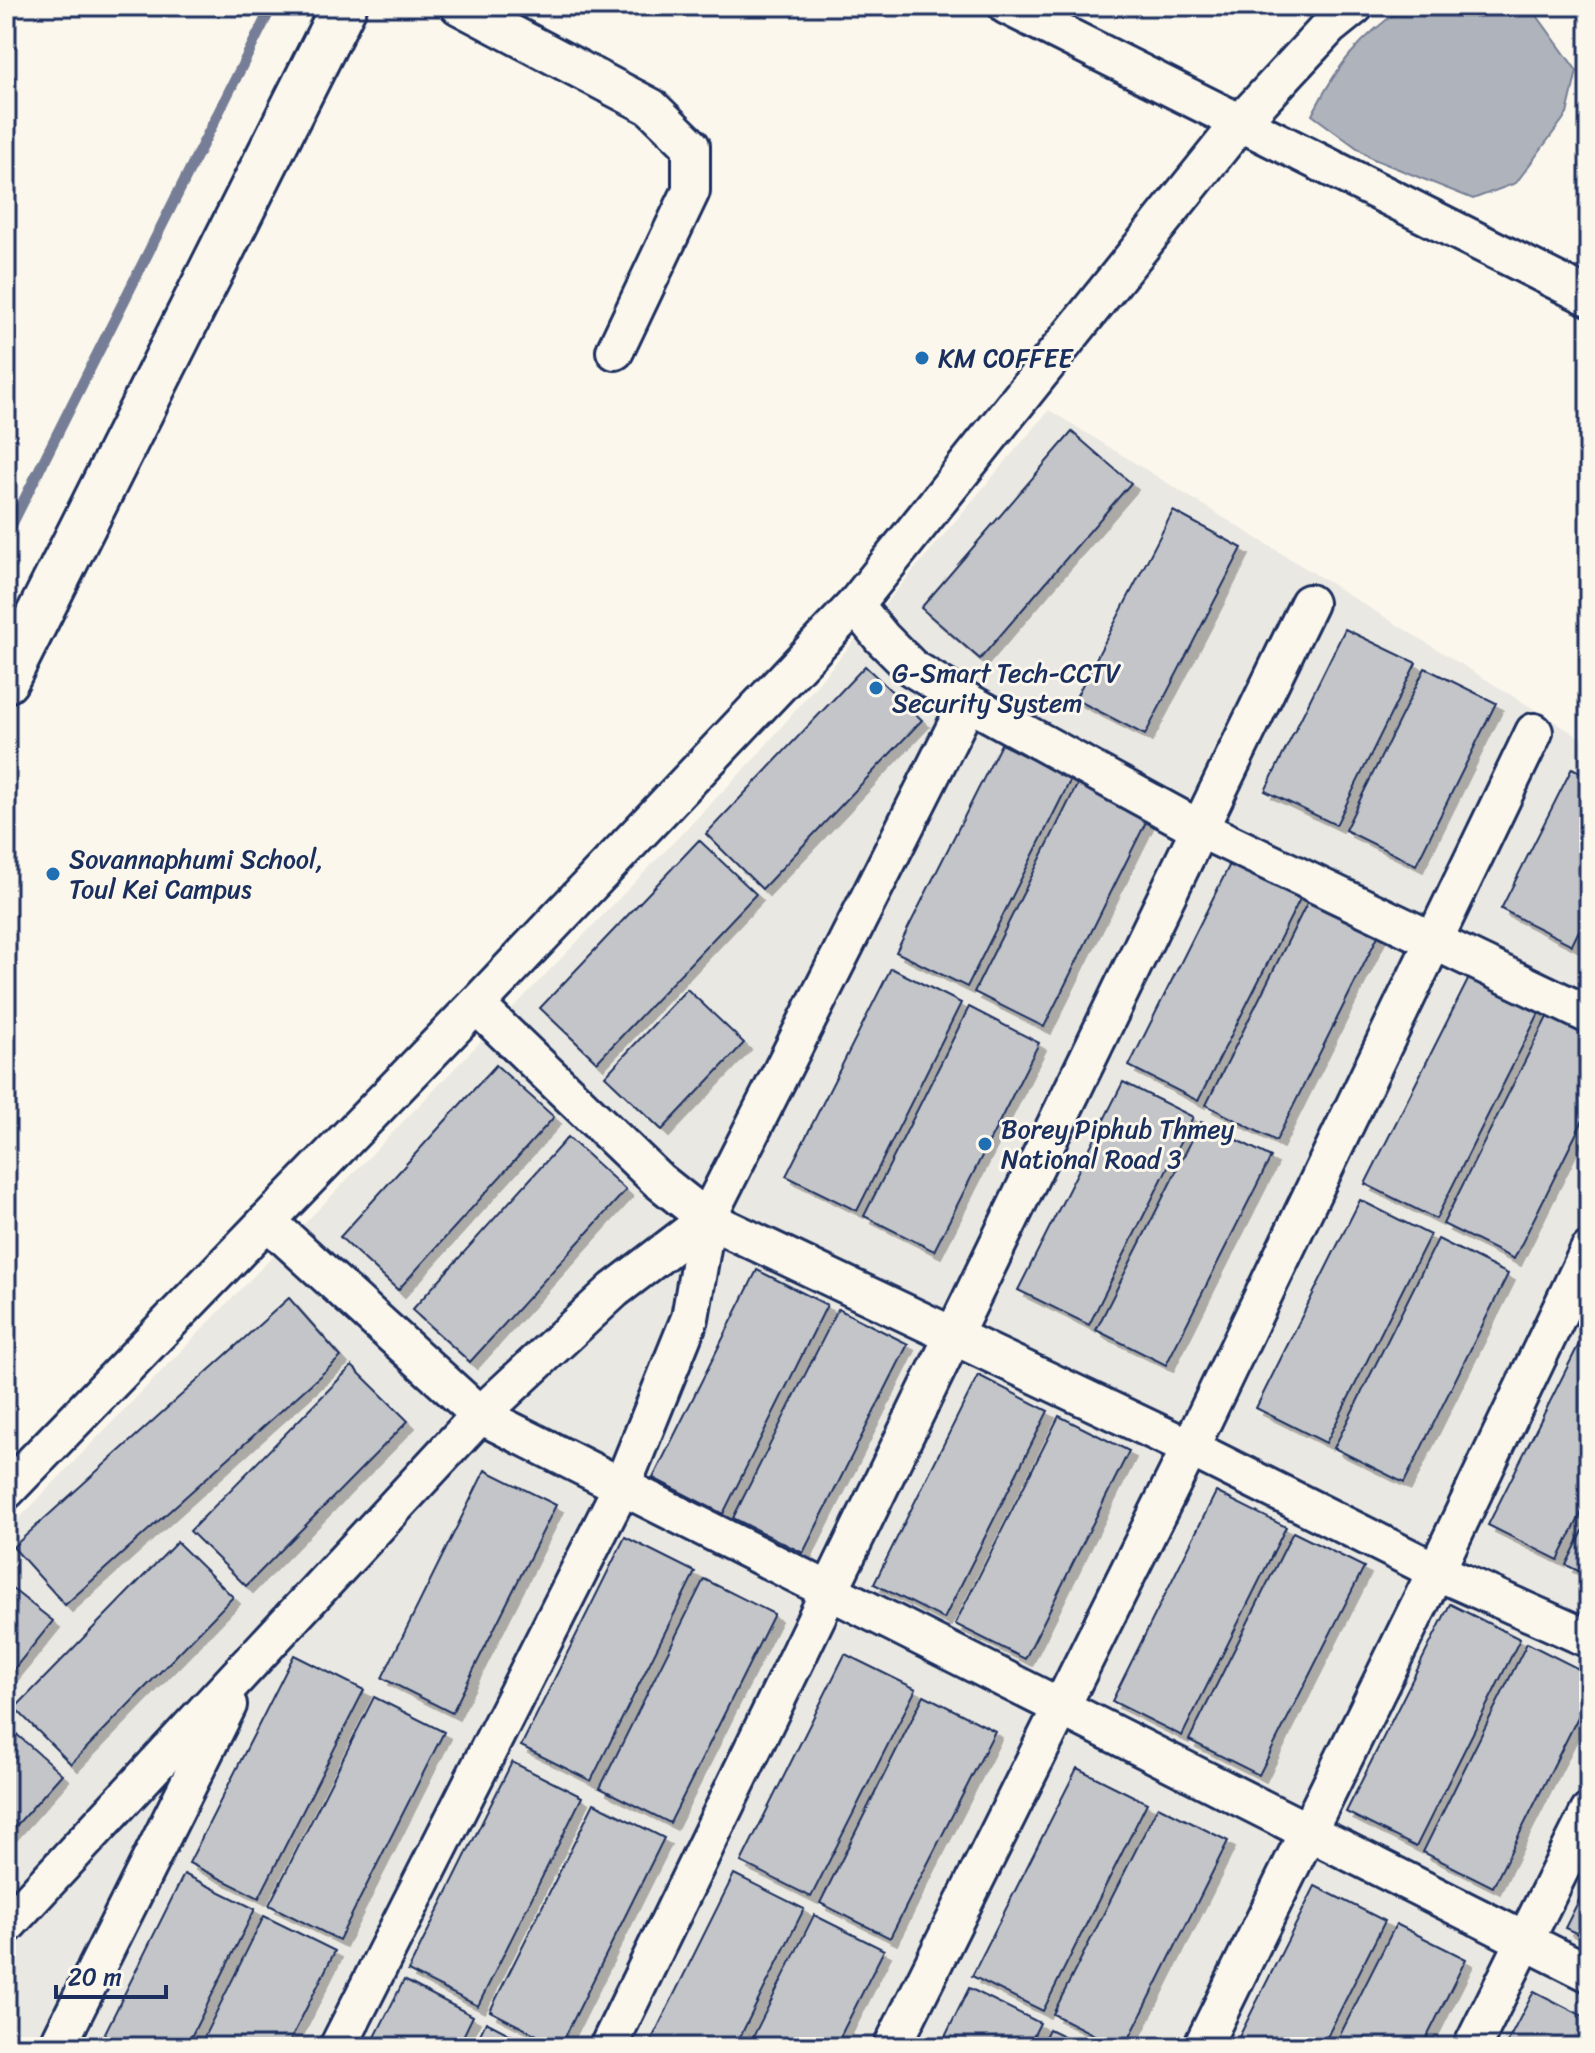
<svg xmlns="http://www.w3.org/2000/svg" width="1595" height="2053" viewBox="0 0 1595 2053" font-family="Sriracha,sans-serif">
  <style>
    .built { fill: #eae8e2 }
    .water { fill: #afb3bb; stroke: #747e96; stroke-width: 2 }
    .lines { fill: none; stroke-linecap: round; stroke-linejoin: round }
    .stream { stroke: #747e96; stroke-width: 11 }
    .building { fill: #c3c5c9; stroke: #1b2f5e; stroke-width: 2; filter: url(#shadow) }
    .minor-casing { stroke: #1b2f5e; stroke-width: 42 }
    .major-casing { stroke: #1b2f5e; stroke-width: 50 }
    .minor { stroke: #fbf7ec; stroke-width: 36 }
    .major { stroke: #fbf7ec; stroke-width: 44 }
    .poi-dot { fill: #1f6fb2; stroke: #fbf7ec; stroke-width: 3 }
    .labels { text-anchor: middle; stroke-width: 6; stroke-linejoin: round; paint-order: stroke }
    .poi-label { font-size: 26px; fill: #1b2f5e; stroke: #fbf7ec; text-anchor: start }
  </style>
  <defs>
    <filter id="shadow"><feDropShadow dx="7" dy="7" stdDeviation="0" flood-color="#0004"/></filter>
  </defs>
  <rect width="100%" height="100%" fill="#fbf7ec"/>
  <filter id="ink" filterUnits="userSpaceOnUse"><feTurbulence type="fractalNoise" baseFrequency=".0125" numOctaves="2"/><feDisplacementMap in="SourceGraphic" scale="16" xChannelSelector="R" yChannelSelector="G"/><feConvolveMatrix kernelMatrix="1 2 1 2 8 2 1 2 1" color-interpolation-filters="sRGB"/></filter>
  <g filter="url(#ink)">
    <path class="built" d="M1049,410L1589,743V2047H6V1532L756,757Z"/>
    <path class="water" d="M1405,6H1530L1577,71L1567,114L1516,183L1473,199L1371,158L1312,115C1338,64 1358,39 1405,6Z"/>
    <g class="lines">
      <path class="stream" d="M6,536L272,6"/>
    </g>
    <g class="building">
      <path d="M1072,432L1131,483L980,659L921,608Z"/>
      <path d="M1173,511L1242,548L1145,735L1075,699Z"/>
      <path d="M1345,629L1416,663L1336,825L1265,791Z"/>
      <path d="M865,666L922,720L762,889L706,834Z"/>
      <path d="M1425,668L1496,703L1416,865L1345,830Z"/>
      <path d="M1001,744L1071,779L967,987L896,952Z"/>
      <path d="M1572,768L1589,777V910L1572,945L1501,909Z"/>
      <path d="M1078,783L1148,818L1044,1027L974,992Z"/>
      <path d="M699,840L756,894L597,1062L540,1008Z"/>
      <path d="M1233,858L1303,893L1198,1101L1129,1066Z"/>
      <path d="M1310,897L1380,932L1276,1141L1206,1105Z"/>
      <path d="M1589,930V951L1581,946Z"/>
      <path d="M891,968L961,1003L857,1211L786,1176Z"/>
      <path d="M1470,976L1540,1011L1436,1219L1365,1184Z"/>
      <path d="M687,989L744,1043L662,1130L605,1076Z"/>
      <path d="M969,1007L1039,1043L934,1251L864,1216Z"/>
      <path d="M1548,1015L1589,1036V1108L1514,1259L1443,1224Z"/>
      <path d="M496,1065L554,1117L398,1290L340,1237Z"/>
      <path d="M1123,1082L1193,1117L1089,1325L1018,1290Z"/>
      <path d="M1201,1122L1271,1157L1166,1365L1096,1330Z"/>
      <path d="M568,1137L626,1190L470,1362L412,1310Z"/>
      <path d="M1360,1200L1430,1235L1326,1443L1256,1408Z"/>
      <path d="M1438,1239L1508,1274L1404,1483L1334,1448Z"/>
      <path d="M757,1270L827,1305L723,1514L653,1478Z"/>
      <path d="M289,1298L341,1357L65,1605L13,1547Z"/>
      <path d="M838,1309L908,1344L803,1553L733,1518Z"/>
      <path d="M1589,1324V1498L1558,1560L1488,1525Z"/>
      <path d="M352,1366L408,1421L246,1586L190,1531Z"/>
      <path d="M978,1375L1048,1411L944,1619L874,1584Z"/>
      <path d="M1059,1416L1129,1451L1025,1659L955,1624Z"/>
      <path d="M485,1470L556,1505L452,1713L382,1678Z"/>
      <path d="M1216,1492L1286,1527L1182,1736L1112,1701Z"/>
      <path d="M1589,1519V1576L1566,1565Z"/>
      <path d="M1293,1532L1364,1567L1259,1775L1189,1740Z"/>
      <path d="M625,1537L695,1572L591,1781L521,1746Z"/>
      <path d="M177,1542L233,1597L71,1764L15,1708Z"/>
      <path d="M704,1579L774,1614L670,1823L600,1788Z"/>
      <path d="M6,1584L53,1621L6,1679Z"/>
      <path d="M1450,1604L1520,1639L1416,1847L1346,1812Z"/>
      <path d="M1527,1643L1589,1674V1695L1493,1887L1423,1852Z"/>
      <path d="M845,1654L916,1689L811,1897L741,1862Z"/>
      <path d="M294,1655L364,1690L259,1898L189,1863Z"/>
      <path d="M924,1695L995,1731L890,1938L820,1903Z"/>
      <path d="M374,1697L444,1732L339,1940L269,1905Z"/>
      <path d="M6,1725L62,1774L6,1837Z"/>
      <path d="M512,1762L582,1797L478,2006L408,1971Z"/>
      <path d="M1077,1768L1147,1803L1043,2011L972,1976Z"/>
      <path d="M594,1803L664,1838L560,2047L490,2011Z"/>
      <path d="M1158,1806L1228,1841L1125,2047H1118L1053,2014Z"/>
      <path d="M184,1874L255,1909L186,2047H98Z"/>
      <path d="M734,1874L804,1909L735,2047H648Z"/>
      <path d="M1589,1880V1939L1565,1928Z"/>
      <path d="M1315,1886L1385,1921L1322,2047H1234Z"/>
      <path d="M814,1915L884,1950L835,2047H748Z"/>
      <path d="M264,1916L335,1951L287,2047H199Z"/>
      <path d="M1396,1924L1466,1959L1422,2047H1334Z"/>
      <path d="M404,1980L473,2016L458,2047H370Z"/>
      <path d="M969,1988L1040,2023L1028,2047H940Z"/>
      <path d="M1534,1991L1589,2019V2047H1505Z"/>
      <path d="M486,2022L534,2047H474Z"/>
      <path d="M1049,2029L1086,2047H1040Z"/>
    </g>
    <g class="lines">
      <g class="minor-casing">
        <g id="minor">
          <path d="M459,6L651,107L691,146V191L615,351"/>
          <path d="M1007,6L1589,297"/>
          <path d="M855,605L882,638L912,668L968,702L1200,829L1589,1015"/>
          <path d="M476,1005L658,1180L707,1219L1190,1448L1436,1571L1589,1639"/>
          <path d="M267,1221L480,1415L1589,1973"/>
          <path d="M6,1491L476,1005L855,605L1240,123L1329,27L1355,6"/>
          <path d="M6,1926L480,1415L614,1290L707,1219L968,702"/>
          <path d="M57,2047L228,1705"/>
          <path d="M338,2047L622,1486L690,1318L707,1219"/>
          <path d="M608,2047L1309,603"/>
          <path d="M892,2047L1190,1448L1534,732"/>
          <path d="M1202,2047L1436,1571L1589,1250"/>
          <path d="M1472,2047L1589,1812"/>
        </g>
      </g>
      <g class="major-casing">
        <path id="major" d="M6,680L344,6"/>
      </g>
      <use href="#minor" class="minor"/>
      <use href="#major" class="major"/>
    </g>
  </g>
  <g class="poi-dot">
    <circle cx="922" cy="358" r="8"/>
    <circle cx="876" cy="688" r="8"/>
    <circle cx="53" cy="874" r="8"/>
    <circle cx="985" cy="1144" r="8"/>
  </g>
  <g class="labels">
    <g class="poi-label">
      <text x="938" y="367">KM COFFEE</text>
      <text x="892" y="682">G-Smart Tech-CCTV<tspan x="892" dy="30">Security System</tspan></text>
      <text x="69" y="868">Sovannaphumi School,<tspan x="69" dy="30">Toul Kei Campus</tspan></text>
      <text x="1001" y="1138">Borey Piphub Thmey<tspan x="1001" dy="30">National Road 3</tspan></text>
    </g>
  </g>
  <rect width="1595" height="2053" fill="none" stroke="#fbf7ec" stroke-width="32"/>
  <rect x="16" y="16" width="1563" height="2021" fill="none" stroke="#1b2f5e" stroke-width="3" filter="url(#ink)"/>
  <path d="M56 1985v12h110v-12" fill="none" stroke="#1b2f5e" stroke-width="4"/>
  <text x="68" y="1985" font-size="24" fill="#1b2f5e" stroke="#fbf7ec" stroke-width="6" paint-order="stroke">20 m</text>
</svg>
